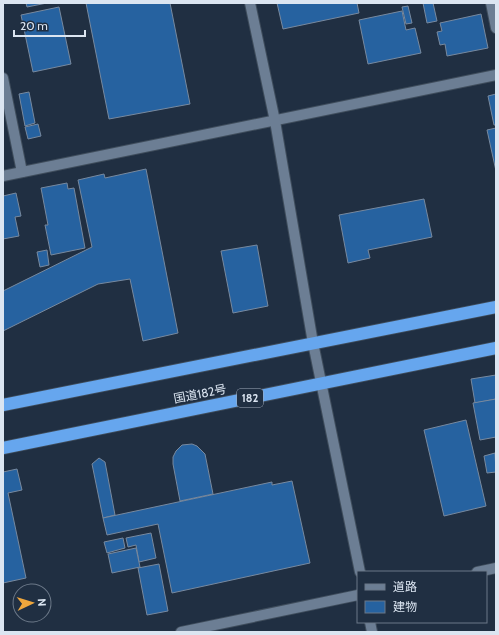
<svg xmlns="http://www.w3.org/2000/svg" width="499" height="635" viewBox="0 0 499 635" font-family="Cabin,'Noto Sans JP',sans-serif">
  <style>
    .building { fill: #2662a0; stroke: #77899f }
    .lines { fill: none; stroke-linecap: round; stroke-linejoin: round }
    .street-casing { stroke: #3f4d5c; stroke-width: 12 }
    .secondary-casing { stroke: #3f4d5c; stroke-width: 12 }
    .highway-casing { stroke: #3f4d5c; stroke-width: 14 }
    .street { stroke: #6c7e94; stroke-width: 10 }
    .secondary { stroke: #6c7e94; stroke-width: 10 }
    .highway { stroke: #66a6ee; stroke-width: 12 }
    .labels { text-anchor: middle; stroke-width: 3; stroke-linejoin: round; paint-order: stroke }
    .shield { fill: #202f42; stroke: #a3aebc; stroke-width: 1 }
    .shield-label { font-size: 11px; font-weight: bold; fill: #dbe5f1 }
    .street-label { font-size: 12px; fill: #dbe5f1; stroke: #202f42 }
  </style>
  <rect width="100%" height="100%" fill="#202f42"/>
  <g class="building">
    <path d="M26,3H47L27,7Z"/>
    <path d="M86,3H170L190,104L109,119Z"/>
    <path d="M277,3H357L359,13L283,29Z"/>
    <path d="M423,3H433L437,21L427,23Z"/>
    <path d="M408,6L412,23L406,24L402,7Z"/>
    <path d="M59,7L71,64L33,72L21,15Z"/>
    <path d="M402,11L406,30L415,28L421,53L368,64L359,20Z"/>
    <path d="M481,14L488,48L447,56L445,44L440,45L437,32L442,31L440,23Z"/>
    <path d="M29,92L35,123L25,126L19,94Z"/>
    <path d="M496,94V125H494L488,96Z"/>
    <path d="M38,124L41,136L28,139L25,127Z"/>
    <path d="M496,128V171L487,130Z"/>
    <path d="M146,169L178,333L143,341L130,279L98,284L3,331V291L92,247L78,180L104,174L105,178Z"/>
    <path d="M67,183L68,189L74,188L85,248L51,255L45,225H48L41,188Z"/>
    <path d="M16,193L21,216L15,217L19,236L3,239V196Z"/>
    <path d="M424,199L432,237L368,250L370,258L348,263L339,215Z"/>
    <path d="M257,245L268,306L233,313L221,251Z"/>
    <path d="M47,250L49,265L40,267L37,252Z"/>
    <path d="M496,375V399L475,403L471,379Z"/>
    <path d="M496,399V437L480,440L473,403Z"/>
    <path d="M466,420L486,506L444,516L424,430Z"/>
    <path d="M192,444L197,446L205,454L213,494L180,501L173,464V457L176,451L182,445Z"/>
    <path d="M495,453L496,472L487,473L484,456Z"/>
    <path d="M99,458L105,462L115,515L103,518L92,464Z"/>
    <path d="M17,469L22,490L8,493L26,578L3,583V472Z"/>
    <path d="M292,481L310,563L172,593L158,524L107,535L103,518L272,482V485Z"/>
    <path d="M151,533L156,558L139,562L136,545L128,547L126,538Z"/>
    <path d="M123,538L125,548L107,553L104,542Z"/>
    <path d="M136,548L140,567L112,573L108,554Z"/>
    <path d="M159,564L168,611L147,615L138,568Z"/>
  </g>
  <g class="lines">
    <g class="street-casing">
      <g id="street">
        <path d="M491,3L496,28"/>
        <path d="M3,78L22,172"/>
        <path d="M3,176L496,75"/>
      </g>
    </g>
    <g class="secondary-casing">
      <g id="secondary">
        <path d="M250,3L275,121L313,343L360,572"/>
        <path d="M477,572L496,568"/>
        <path d="M370,622L372,632"/>
        <path d="M181,632L358,595"/>
      </g>
    </g>
    <g class="highway-casing">
      <g id="highway">
        <path d="M3,405L496,307"/>
        <path d="M3,448L496,348"/>
      </g>
    </g>
    <use href="#street" class="street"/>
    <use href="#secondary" class="secondary"/>
    <use href="#highway" class="highway"/>
  </g>
  <g class="labels">
    <rect class="shield" x="237" y="389" width="26" height="18" rx="3"/>
    <g class="shield-label">
      <text x="250" y="402">182</text>
    </g>
    <g class="street-label">
      <text transform="translate(200 394) rotate(-11)" y="4">国道182号</text>
    </g>
  </g>
  <rect width="499" height="635" fill="none" stroke="#dbe5f1" stroke-width="8"/>
  <rect x="357" y="571" width="130" height="52" fill="#202f42" stroke="#6b7888"/>
  <rect x="365" y="584" width="20" height="6" fill="#6c7e94" stroke="#6b7888"/>
  <text x="393" y="591" font-size="12" fill="#dbe5f1">道路</text>
  <rect x="365" y="601" width="20" height="12" fill="#2662a0" stroke="#6b7888"/>
  <text x="393" y="611" font-size="12" fill="#dbe5f1">建物</text>
  <g transform="translate(32 603) rotate(86)"><circle r="19" fill="#202f42" stroke="#6b7888"/>
  <path d="M0-3L7 15L0 10L-7 15Z" fill="#efa73d"/>
  <text y="-6" font-size="11" font-weight="bold" text-anchor="middle" fill="#dbe5f1">N</text>
  </g>
  <path d="M14 30v6h71v-6" fill="none" stroke="#dbe5f1" stroke-width="2"/>
  <text x="20" y="30" font-size="12" fill="#dbe5f1" stroke="#202f42" stroke-width="3" paint-order="stroke">20 m</text>
</svg>
